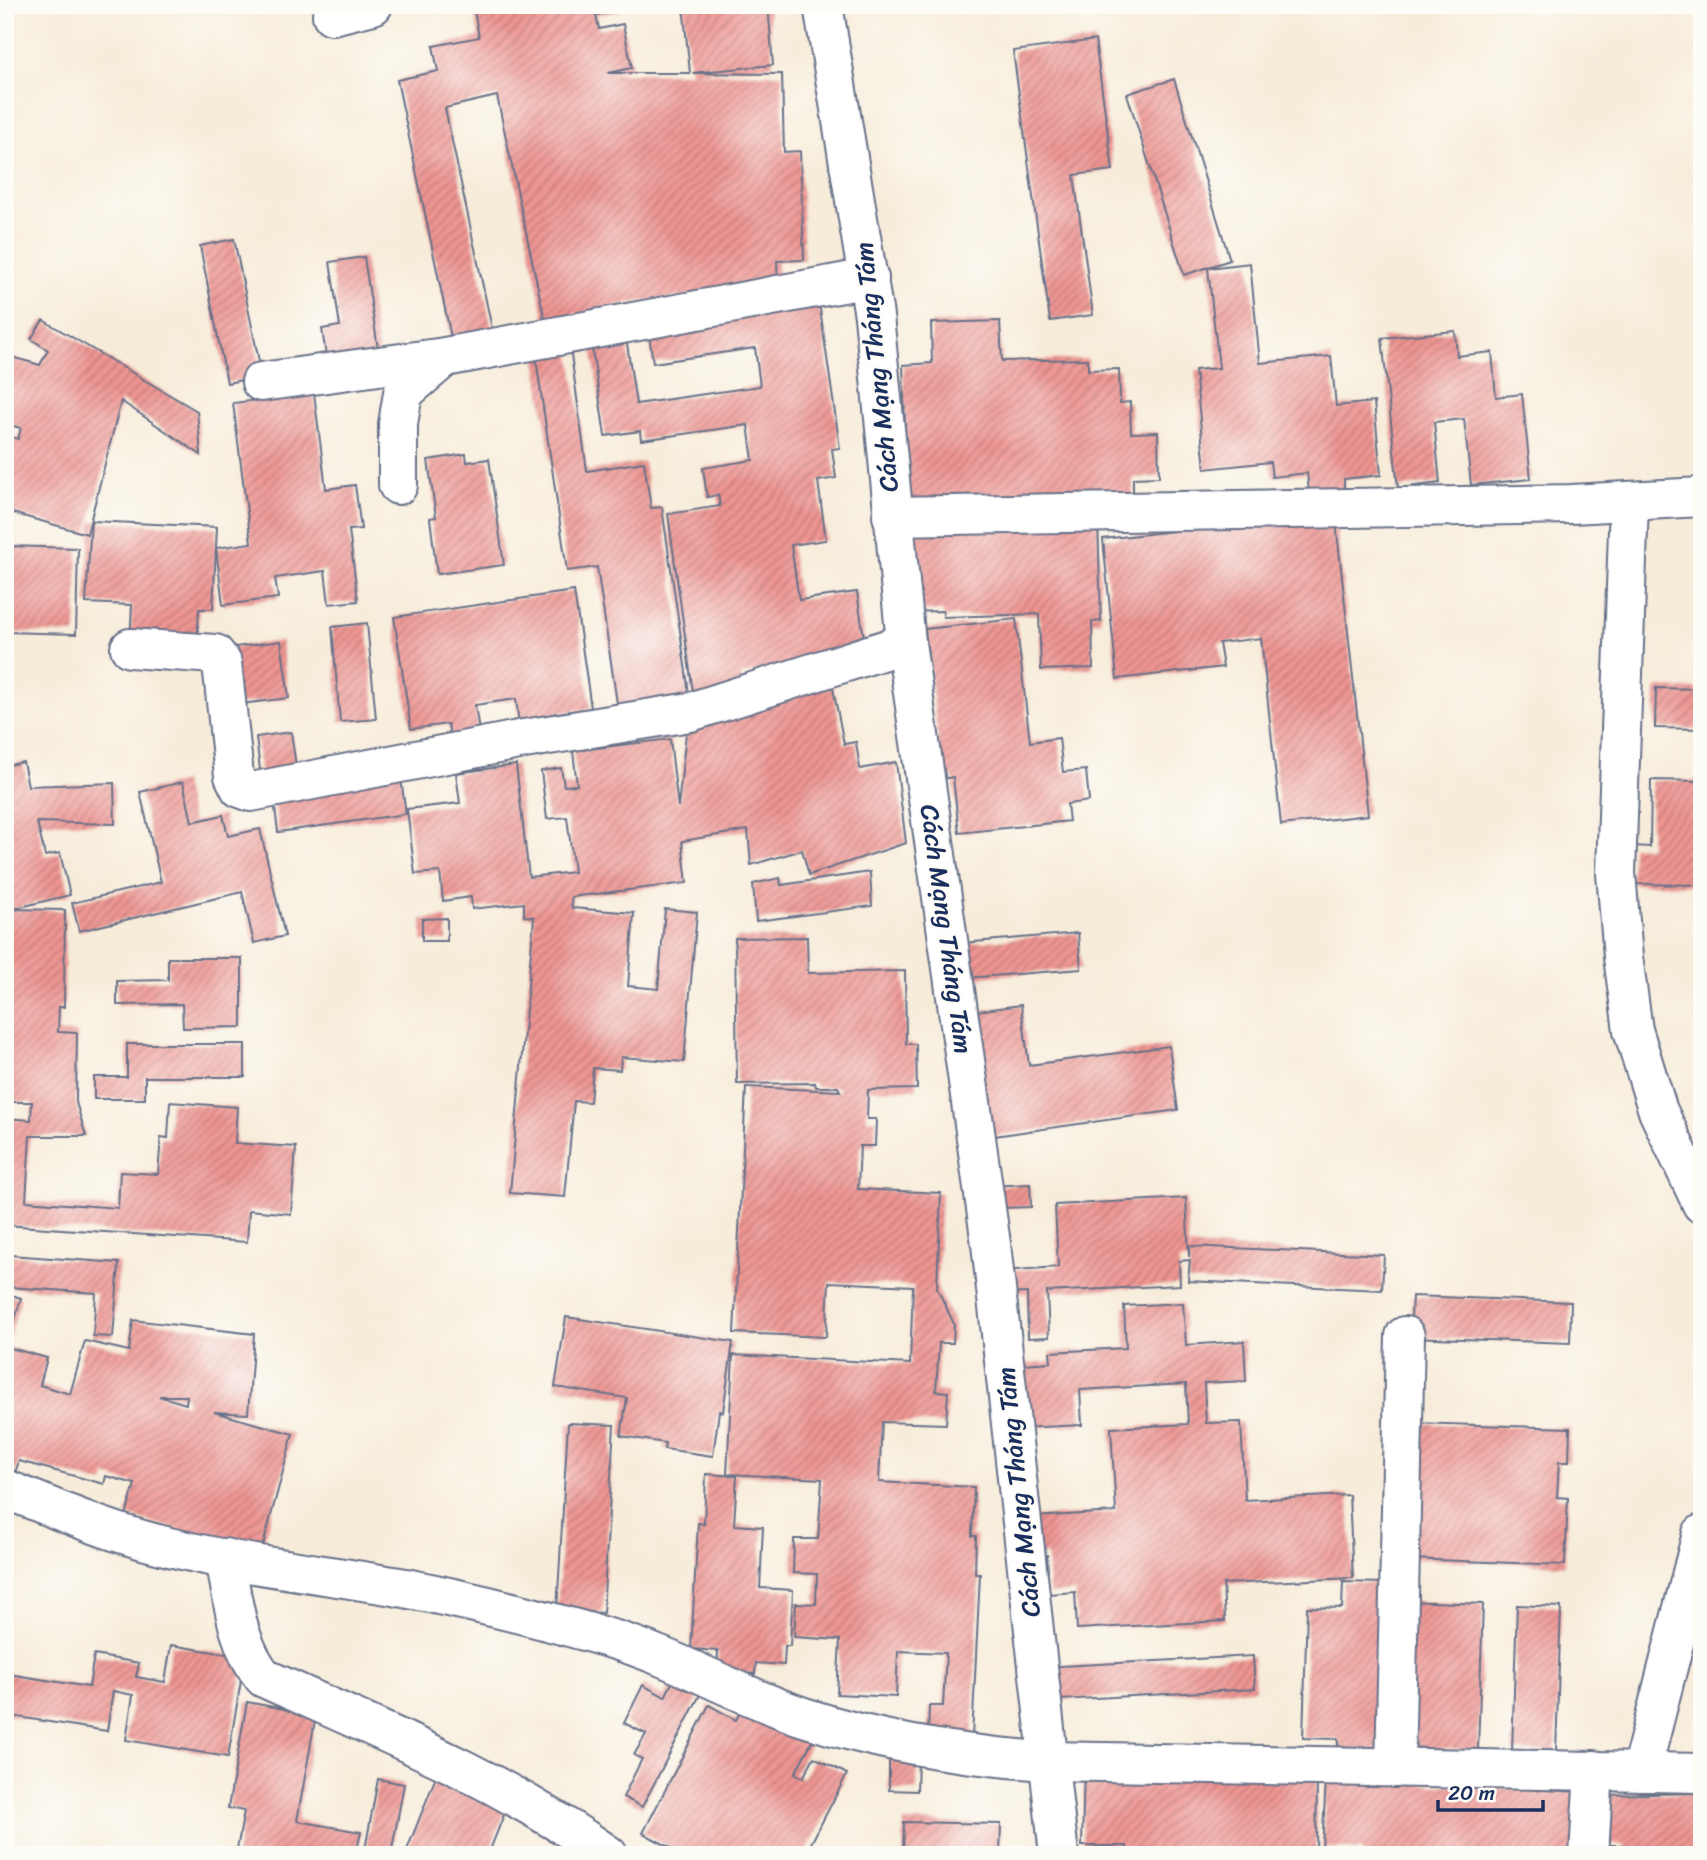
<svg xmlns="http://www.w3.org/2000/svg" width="1707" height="1860" viewBox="0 0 1707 1860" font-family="Sriracha,sans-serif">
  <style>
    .building { fill: url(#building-hatch); fill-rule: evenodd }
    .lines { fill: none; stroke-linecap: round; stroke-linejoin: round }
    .minor-casing { stroke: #687189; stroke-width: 42 }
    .tertiary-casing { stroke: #687189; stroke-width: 42 }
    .minor { stroke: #fff; stroke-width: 38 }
    .tertiary { stroke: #fff; stroke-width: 38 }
    .labels { text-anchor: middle; stroke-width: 5; stroke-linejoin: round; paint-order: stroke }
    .street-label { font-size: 26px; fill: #1b2f5e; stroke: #fdfcf7 }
  </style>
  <defs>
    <pattern id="building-hatch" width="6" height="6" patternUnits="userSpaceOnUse" patternTransform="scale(1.75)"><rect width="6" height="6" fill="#ee9592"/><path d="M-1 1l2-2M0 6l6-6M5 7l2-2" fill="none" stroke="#c07a7a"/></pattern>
  </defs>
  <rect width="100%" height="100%" fill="#fdfcf7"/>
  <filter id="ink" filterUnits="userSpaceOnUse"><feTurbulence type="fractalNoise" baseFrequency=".0143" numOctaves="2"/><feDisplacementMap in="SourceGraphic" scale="14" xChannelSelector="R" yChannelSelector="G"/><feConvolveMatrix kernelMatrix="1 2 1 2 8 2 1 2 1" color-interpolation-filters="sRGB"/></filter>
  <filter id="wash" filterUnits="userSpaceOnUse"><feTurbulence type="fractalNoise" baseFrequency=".00686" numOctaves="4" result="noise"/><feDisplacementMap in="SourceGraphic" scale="28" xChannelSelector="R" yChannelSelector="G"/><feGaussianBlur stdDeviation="1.57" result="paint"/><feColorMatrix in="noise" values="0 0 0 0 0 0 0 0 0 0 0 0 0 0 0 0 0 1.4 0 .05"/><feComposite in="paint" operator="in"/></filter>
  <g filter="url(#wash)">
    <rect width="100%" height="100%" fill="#f7ecda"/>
    <g id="blocks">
      <g class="building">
        <path d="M473,5H619L620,11L596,15L599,29L623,24L632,68L608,73H690L683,5H768L773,65L692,73L782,74L784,152L800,151L804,260L777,261L778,287L627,303L545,321L497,96L445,108L494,338L453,347L397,80L438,71L433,46L479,37Z"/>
        <path d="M1095,40L1113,170L1074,175L1093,315L1050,321L1013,51Z"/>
        <path d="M1174,79L1230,260L1184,275L1127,94Z"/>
        <path d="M234,239L262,376L227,383L200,246Z"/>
        <path d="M364,257L379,355L327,363L322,329L340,326L330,262Z"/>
        <path d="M1250,263L1260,363L1331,356L1336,406L1374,402L1381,475L1344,479V488L1309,492L1307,473L1272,477L1270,462L1205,469L1195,370L1219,368L1208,268Z"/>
        <path d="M819,302L840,448L832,449L836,478L818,481L826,540L791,545L799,600L857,592L866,651L741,675L743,693L694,700L668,514L720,506L718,495L707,497L703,468L753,460L748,425L641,440L640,431L605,436L590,335L625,330L636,404L760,386L755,348L653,363L648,327Z"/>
        <path d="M43,320L197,411L201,455L121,401L87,534L5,511V435L18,439L21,428L5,424V355L40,365L48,350L31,339Z"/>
        <path d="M1000,321L1002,361L1088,359V370L1119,369L1120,403L1130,402L1131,433L1158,432L1159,477L1133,478V504L908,512L903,365L932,363L931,323Z"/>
        <path d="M1455,331L1457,356L1492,352L1496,397L1522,394L1531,479L1471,485L1464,419L1434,422L1440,483L1398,488L1382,338Z"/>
        <path d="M570,347L587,471L644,462L651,508L662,507L691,707L619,717L597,567L567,571L535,352Z"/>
        <path d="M314,393L326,489L355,485L361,529L349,530L358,601L329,604L325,571L275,578L278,598L223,605L216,548L251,543L233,403Z"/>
        <path d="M466,454L467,462L489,459L504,565L437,574L430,518L436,517L428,460Z"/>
        <path d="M1335,513L1368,815L1281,825L1261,638L1219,643L1223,667L1117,679L1103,539Z"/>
        <path d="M1098,519L1101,621L1092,622L1093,668L1041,670L1039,614L943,617V611L907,612L904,525Z"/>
        <path d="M91,521L217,527L213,609H199L197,646L130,643L132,605L86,603Z"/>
        <path d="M5,546L78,548L76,634L5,632Z"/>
        <path d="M574,591L591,708L551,714L552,728L520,732L516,699L475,705L480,737L451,741L448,724L411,729L394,617Z"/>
        <path d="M1016,619L1030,742L1059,738L1063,772L1086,770L1089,801L1067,804L1069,821L959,833L953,777L942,779L925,629Z"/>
        <path d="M367,623L376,719L340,722L332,627Z"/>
        <path d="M281,641L289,698L233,705L227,648Z"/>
        <path d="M832,683L844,744L856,742L860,769L896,762L906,843L809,875L802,850L751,865L748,830L682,841L687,883L571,897L572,908L634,913L628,986L658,989L665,909L697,912L684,1062L621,1057L620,1070L593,1068L590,1102L574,1101L565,1197L510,1193L534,917L524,916V903L472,909L471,897L443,901L440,872L415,874L407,809L460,803L456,773L516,765L529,877L574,872L567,817L547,819L541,771L561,768L564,786L577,785L573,751L670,739L678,807L687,724Z"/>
        <path d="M1656,688L1702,689V729L1655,728Z"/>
        <path d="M291,732L297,773L261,778L256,737Z"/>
        <path d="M23,762L28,786L114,783L115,824L37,822L45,856L60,853L70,895L12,909L5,882V766Z"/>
        <path d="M400,772L406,814L278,832L273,791Z"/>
        <path d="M1651,780L1702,781V885L1631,884L1632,846L1650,847Z"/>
        <path d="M183,782L192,822L223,815L228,836L260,829L285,936L254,943L242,892L79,931L72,903L161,882L140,792Z"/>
        <path d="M870,872L872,906L756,921L753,884L780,878L781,885Z"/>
        <path d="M5,909L65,910L64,1007H59L58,1032L77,1033L76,1102L86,1136H30L26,1201L118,1208L120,1172L158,1174L161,1137L168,1138L170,1102L237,1107L235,1143L296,1147L291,1214L249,1210L247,1242L5,1225V1118L31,1120L32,1102H5Z"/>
        <path d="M447,918V941H422V919Z"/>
        <path d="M1078,933L1081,969L966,978L963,943Z"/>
        <path d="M807,937L808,973L905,971L906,1044H916L917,1089L868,1090L867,1119H876L875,1146H860L858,1189L941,1193L937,1288L954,1324L953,1343H939L936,1391L948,1392L946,1424L882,1422L879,1482L974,1487L972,1536H976L975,1574H980L972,1739L928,1737L929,1706H943L946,1653L898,1651L896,1697L837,1694L840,1640L794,1637L796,1603L816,1604L817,1574L793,1573L794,1539H818L822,1479L727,1474L733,1355L910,1364L913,1286L829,1282L826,1337L734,1333L746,1087L840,1091L838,1087H816L815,1083L737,1084L735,938Z"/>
        <path d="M168,958H242V1027L183,1028L182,1004L117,1005V981L168,980Z"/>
        <path d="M1021,1005L1029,1065L1169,1046L1178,1110L987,1137L970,1012Z"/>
        <path d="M127,1044H245V1077H145V1099H94V1077H127Z"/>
        <path d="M1030,1184L1031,1207L999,1208L989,1186Z"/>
        <path d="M1186,1198L1189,1257L1190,1246L1384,1255L1382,1290L1188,1281L1190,1260L1179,1261L1180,1285L1047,1292L1049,1337L1028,1338L1027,1293L1003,1294L1002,1271L1058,1267L1055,1205Z"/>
        <path d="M10,1255L119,1263L113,1337L93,1336L96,1293L8,1287Z"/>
        <path d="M5,1293L21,1298L7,1347L47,1358L40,1385L70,1394L85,1341L129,1351L133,1320L254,1334L248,1414L214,1412L293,1434L261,1553L126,1515L135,1484L106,1476L104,1484L19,1461L15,1473L5,1471ZM159,1396H187L186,1404Z"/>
        <path d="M1412,1296L1571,1302L1570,1343L1410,1337Z"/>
        <path d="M1183,1303L1186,1345L1244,1341L1246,1381L1204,1383L1206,1423L1241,1422L1245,1500L1349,1495L1353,1578L1223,1584L1225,1621L1077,1629L1075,1592L1049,1594L1047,1555H1035L1033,1517L1116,1512L1111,1428L1188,1424L1186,1384L1080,1390L1082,1425L1020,1428L1009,1365L1051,1362L1050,1352L1126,1348L1124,1306Z"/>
        <path d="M566,1317L733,1342L723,1412L719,1411L713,1456L664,1449L665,1443L621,1436L627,1398L555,1387Z"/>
        <path d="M568,1423L614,1425L603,1613L557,1610Z"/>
        <path d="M1414,1423L1570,1428L1569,1462H1559L1557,1497L1568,1498L1565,1565L1409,1559Z"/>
        <path d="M706,1474L737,1476L734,1525L763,1527L760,1588L793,1590L790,1646H785L784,1665L756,1663L755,1674L717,1672L718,1651L691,1649L698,1523L704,1524Z"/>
        <path d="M1343,1582L1385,1583L1380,1752L1338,1751V1739L1303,1738L1307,1607L1342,1608Z"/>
        <path d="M1406,1601L1483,1604L1478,1750L1401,1747Z"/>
        <path d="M1517,1605L1561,1607L1556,1752L1512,1751Z"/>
        <path d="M171,1645L245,1657L228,1757L126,1740L133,1695L113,1691L107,1731L5,1715L9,1674L89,1687L94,1655L139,1663L136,1677L165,1682Z"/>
        <path d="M1253,1656L1255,1689L1042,1701L1041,1667Z"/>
        <path d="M676,1675L703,1689L642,1807L623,1797L642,1759L634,1755L646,1734L624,1723L643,1685L665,1697Z"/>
        <path d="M247,1702L316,1715L297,1821L361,1832L356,1855H236L244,1811L228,1808Z"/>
        <path d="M744,1704L818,1730L795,1773L803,1778L814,1757L847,1774L805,1855H667L671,1848L643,1833L709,1705L736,1720Z"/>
        <path d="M889,1759H918L917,1791L889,1790Z"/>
        <path d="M1084,1767L1317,1778L1316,1855H1127V1846H1082Z"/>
        <path d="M437,1774L509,1802L488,1855H405Z"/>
        <path d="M378,1779L404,1784L391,1855H364Z"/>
        <path d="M1326,1779L1583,1792L1580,1855H1363V1850L1322,1848Z"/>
        <path d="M1702,1793V1844H1696V1855H1625L1624,1845H1602V1795Z"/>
        <path d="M904,1822L1001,1824L1000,1855H903Z"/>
      </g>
    </g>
  </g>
  <g filter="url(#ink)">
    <use href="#blocks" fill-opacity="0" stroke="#687189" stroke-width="2"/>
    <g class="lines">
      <g class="minor-casing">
        <g id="minor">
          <path d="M332,15L373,5"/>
          <path d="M261,382L445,357L869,278"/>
          <path d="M398,485V424L403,393L445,357"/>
          <path d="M1629,502L1616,873L1623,957L1633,1030L1658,1111L1702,1204"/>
          <path d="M892,516L1571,504L1702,497"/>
          <path d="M130,648L215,654L222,663L234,776L240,788L251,792L524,739L690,712L906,643"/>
          <path d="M5,1489C42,1503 79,1520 117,1532C206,1562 311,1571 405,1588C472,1601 539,1618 605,1637C675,1656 738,1696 807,1718C883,1743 966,1756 1047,1761L1702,1773"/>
          <path d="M225,1558C233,1600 236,1644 264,1678C382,1731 502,1780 608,1855"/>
          <path d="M1395,1768L1405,1336"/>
          <path d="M1641,1772L1702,1534"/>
          <path d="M1589,1855L1594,1770"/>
        </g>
      </g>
      <g class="tertiary-casing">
        <path id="tertiary" d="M823,5L874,316L906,643L991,1244L1059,1855"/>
      </g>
      <use href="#minor" class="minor"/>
      <use href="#tertiary" class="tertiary"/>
    </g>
  </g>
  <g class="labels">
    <g class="street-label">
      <text transform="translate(876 367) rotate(-96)" y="9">Cách Mạng Tháng Tám</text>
      <text transform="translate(947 929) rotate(82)" y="9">Cách Mạng Tháng Tám</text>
      <text transform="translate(1018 1492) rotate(-96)" y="9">Cách Mạng Tháng Tám</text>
    </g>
  </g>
  <rect width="1707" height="1860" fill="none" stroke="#fdfcf7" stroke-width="28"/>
  <path d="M1438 1800v10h105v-10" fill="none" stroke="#1b2f5e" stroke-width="3.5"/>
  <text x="1448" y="1800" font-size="21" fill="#1b2f5e" stroke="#fdfcf7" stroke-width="5" paint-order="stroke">20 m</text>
</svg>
